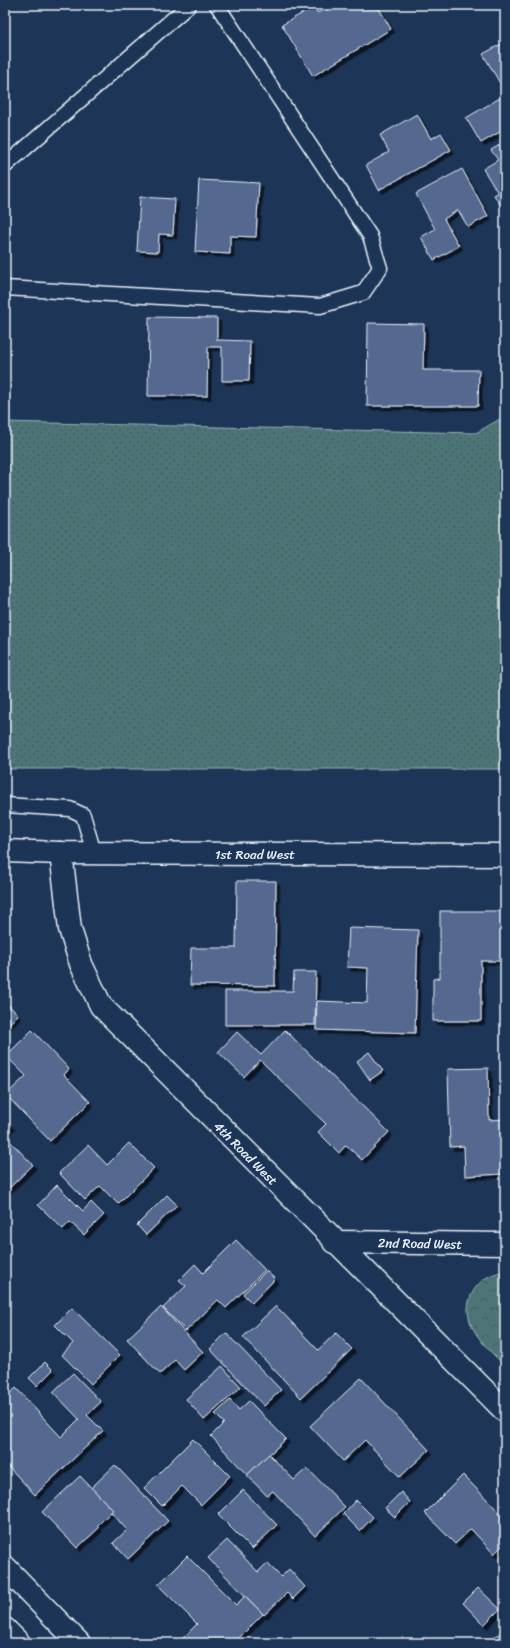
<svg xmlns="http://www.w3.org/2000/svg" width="510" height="1648" viewBox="0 0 510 1648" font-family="Sriracha,sans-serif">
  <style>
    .grass { fill: url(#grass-dots); stroke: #9ab2b8 }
    .forest { fill: url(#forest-crowns); stroke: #9ab2b8 }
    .building { fill: #55688f; stroke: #e8f1f8; filter: url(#shadow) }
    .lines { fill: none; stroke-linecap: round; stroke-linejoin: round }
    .service-casing { stroke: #e8f1f8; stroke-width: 17 }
    .minor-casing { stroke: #e8f1f8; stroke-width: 25 }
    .service { stroke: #1d3557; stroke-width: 14 }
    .minor { stroke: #1d3557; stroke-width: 22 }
    .labels { text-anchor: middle; stroke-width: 3; stroke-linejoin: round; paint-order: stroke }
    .street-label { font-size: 13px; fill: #e8f1f8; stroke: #1d3557 }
  </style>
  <defs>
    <pattern id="grass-dots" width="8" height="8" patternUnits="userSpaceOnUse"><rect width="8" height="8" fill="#4d7477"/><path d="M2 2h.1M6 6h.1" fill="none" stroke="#495c5e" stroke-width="1.8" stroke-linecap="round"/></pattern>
    <pattern id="forest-crowns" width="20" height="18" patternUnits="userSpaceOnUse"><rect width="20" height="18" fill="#4d7477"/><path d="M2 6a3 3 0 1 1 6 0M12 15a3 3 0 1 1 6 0" fill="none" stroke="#495c5e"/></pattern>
    <filter id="shadow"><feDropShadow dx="3.5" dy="3.5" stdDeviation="0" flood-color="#0009"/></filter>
  </defs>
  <rect width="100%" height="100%" fill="#1d3557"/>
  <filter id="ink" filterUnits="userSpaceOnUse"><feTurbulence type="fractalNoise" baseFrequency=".025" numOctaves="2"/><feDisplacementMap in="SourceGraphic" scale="8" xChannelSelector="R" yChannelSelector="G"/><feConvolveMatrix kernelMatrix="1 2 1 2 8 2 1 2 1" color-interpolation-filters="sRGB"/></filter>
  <g filter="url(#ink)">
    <path class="grass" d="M505,416V769H5V422L476,433Z"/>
    <path class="forest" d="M505,1271V1366C485,1346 455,1320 474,1290C482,1278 491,1274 505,1271Z"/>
    <g class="building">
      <path d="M330,5H377L391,29L313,76L282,25L313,7L318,13Z"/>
      <path d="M505,42V82L501,85L483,54Z"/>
      <path d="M505,95V129L481,143L466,118Z"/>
      <path d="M417,114L431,139L441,133L451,150L379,190L366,165L389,152L380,135Z"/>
      <path d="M505,142V213L494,195L498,193L483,169L498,160L491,150Z"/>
      <path d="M462,169L488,216L468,227L458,210L444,219L459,246L434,260L421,237L435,229L416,194Z"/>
      <path d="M199,180L259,183L256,237L230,236V254L195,252Z"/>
      <path d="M140,197L175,199L173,235L159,234L158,252L137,251Z"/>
      <path d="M149,317L217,318V340L250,341L249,381H222V347H208L207,396H148Z"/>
      <path d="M368,323L424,324L423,370H479L478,406H367Z"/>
      <path d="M237,881H276L275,986L190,985L191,948H236Z"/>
      <path d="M440,911H505V961H481V1021H433V979L440,978Z"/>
      <path d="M349,928L418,930L415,1033L316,1030L317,1001L367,1003L368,968L347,967Z"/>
      <path d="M294,972H316L315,1025H225V991H293Z"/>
      <path d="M5,1001L18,1015L5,1028Z"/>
      <path d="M32,1030L69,1069L64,1075L90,1102L50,1141L6,1095L26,1076L6,1056Z"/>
      <path d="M285,1030L389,1132L362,1160L346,1145L339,1153L318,1132L326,1124L260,1060L244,1077L218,1052L237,1032L261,1055Z"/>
      <path d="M369,1052L383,1071L370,1080L357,1061Z"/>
      <path d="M488,1068L489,1120L505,1119V1174L465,1176L464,1146L450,1147L448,1069Z"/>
      <path d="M5,1120L11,1126L5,1132Z"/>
      <path d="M5,1136L33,1165L5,1192Z"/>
      <path d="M129,1143L154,1168L118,1204L100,1186L85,1200L59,1173L88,1145L107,1165Z"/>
      <path d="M57,1185L83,1211L91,1202L104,1215L84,1235L70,1222L63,1229L38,1205Z"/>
      <path d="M167,1195L177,1205L146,1235L137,1225Z"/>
      <path d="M236,1240L265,1270L226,1308L218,1300L186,1331L163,1308L186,1286L179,1280L195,1264L203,1273Z"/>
      <path d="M266,1271L275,1279L252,1303L243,1294Z"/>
      <path d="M276,1306L318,1350L336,1333L352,1349L301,1398L243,1337Z"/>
      <path d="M161,1307L203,1352L184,1370L175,1360L160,1374L127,1339Z"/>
      <path d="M72,1308L120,1355L91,1384L62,1355L73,1343L55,1325Z"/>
      <path d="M226,1333L281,1390L264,1406L210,1349Z"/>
      <path d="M45,1362L53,1370L37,1386L29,1378Z"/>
      <path d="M222,1366L241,1387L204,1420L186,1399Z"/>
      <path d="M73,1373L101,1402L87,1415L103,1431L35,1495L5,1463V1398L16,1388L61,1437L79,1419L53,1392Z"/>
      <path d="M361,1378L429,1450L400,1477L365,1440L343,1461L310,1426Z"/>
      <path d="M230,1400L239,1410L249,1401L286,1439L247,1475L211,1436L224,1423L215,1414Z"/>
      <path d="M193,1439L230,1476L201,1505L182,1486L162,1506L144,1488Z"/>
      <path d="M269,1454L294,1480L307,1468L345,1507L315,1536L273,1491L267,1496L247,1475Z"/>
      <path d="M115,1465L168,1521L128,1559L113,1543L127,1530L111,1512L113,1510L91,1488Z"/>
      <path d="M463,1475L505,1518V1543L494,1554L471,1529L455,1544L425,1513Z"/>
      <path d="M80,1476L113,1510L97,1526L99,1528L77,1548L42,1512Z"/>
      <path d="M243,1490L277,1525L252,1549L218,1515Z"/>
      <path d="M401,1492L410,1502L395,1517L385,1508Z"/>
      <path d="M356,1500L373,1517L360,1531L343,1514Z"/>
      <path d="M227,1540L258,1572L267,1563L281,1577L289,1569L305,1587L293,1599L287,1593L264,1615L208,1558Z"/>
      <path d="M187,1556L236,1605L245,1596L263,1614L234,1643H178L197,1624L158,1585Z"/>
      <path d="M478,1588L500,1609L484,1625L463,1603Z"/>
      <path d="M505,1628V1643H489Z"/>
    </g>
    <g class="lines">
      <g class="service-casing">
        <g id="service">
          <path d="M5,166L189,5"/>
          <path d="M5,288L320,306L363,293L380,268L370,236L217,5"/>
          <path d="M5,805L70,809L83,815L94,853"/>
        </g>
      </g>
      <g class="minor-casing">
        <g id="minor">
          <path d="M5,851L61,853L505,855"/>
          <path d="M61,853L70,929L81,964L101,1006L505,1411"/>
          <path d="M334,1242L505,1244"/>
          <path d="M5,1567L79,1643"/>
          <path d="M5,1629L19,1643"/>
        </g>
      </g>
      <use href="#service" class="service"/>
      <use href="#minor" class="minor"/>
    </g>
  </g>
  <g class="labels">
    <g class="street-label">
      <text x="255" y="859">1st Road West</text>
      <text transform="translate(246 1153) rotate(45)" y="5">4th Road West</text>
      <text transform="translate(420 1243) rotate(1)" y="5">2nd Road West</text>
    </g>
  </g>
  <rect width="510" height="1648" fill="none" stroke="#1d3557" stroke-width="20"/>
  <rect x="10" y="10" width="490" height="1628" fill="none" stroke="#e8f1f8" stroke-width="1.5" filter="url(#ink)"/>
</svg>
